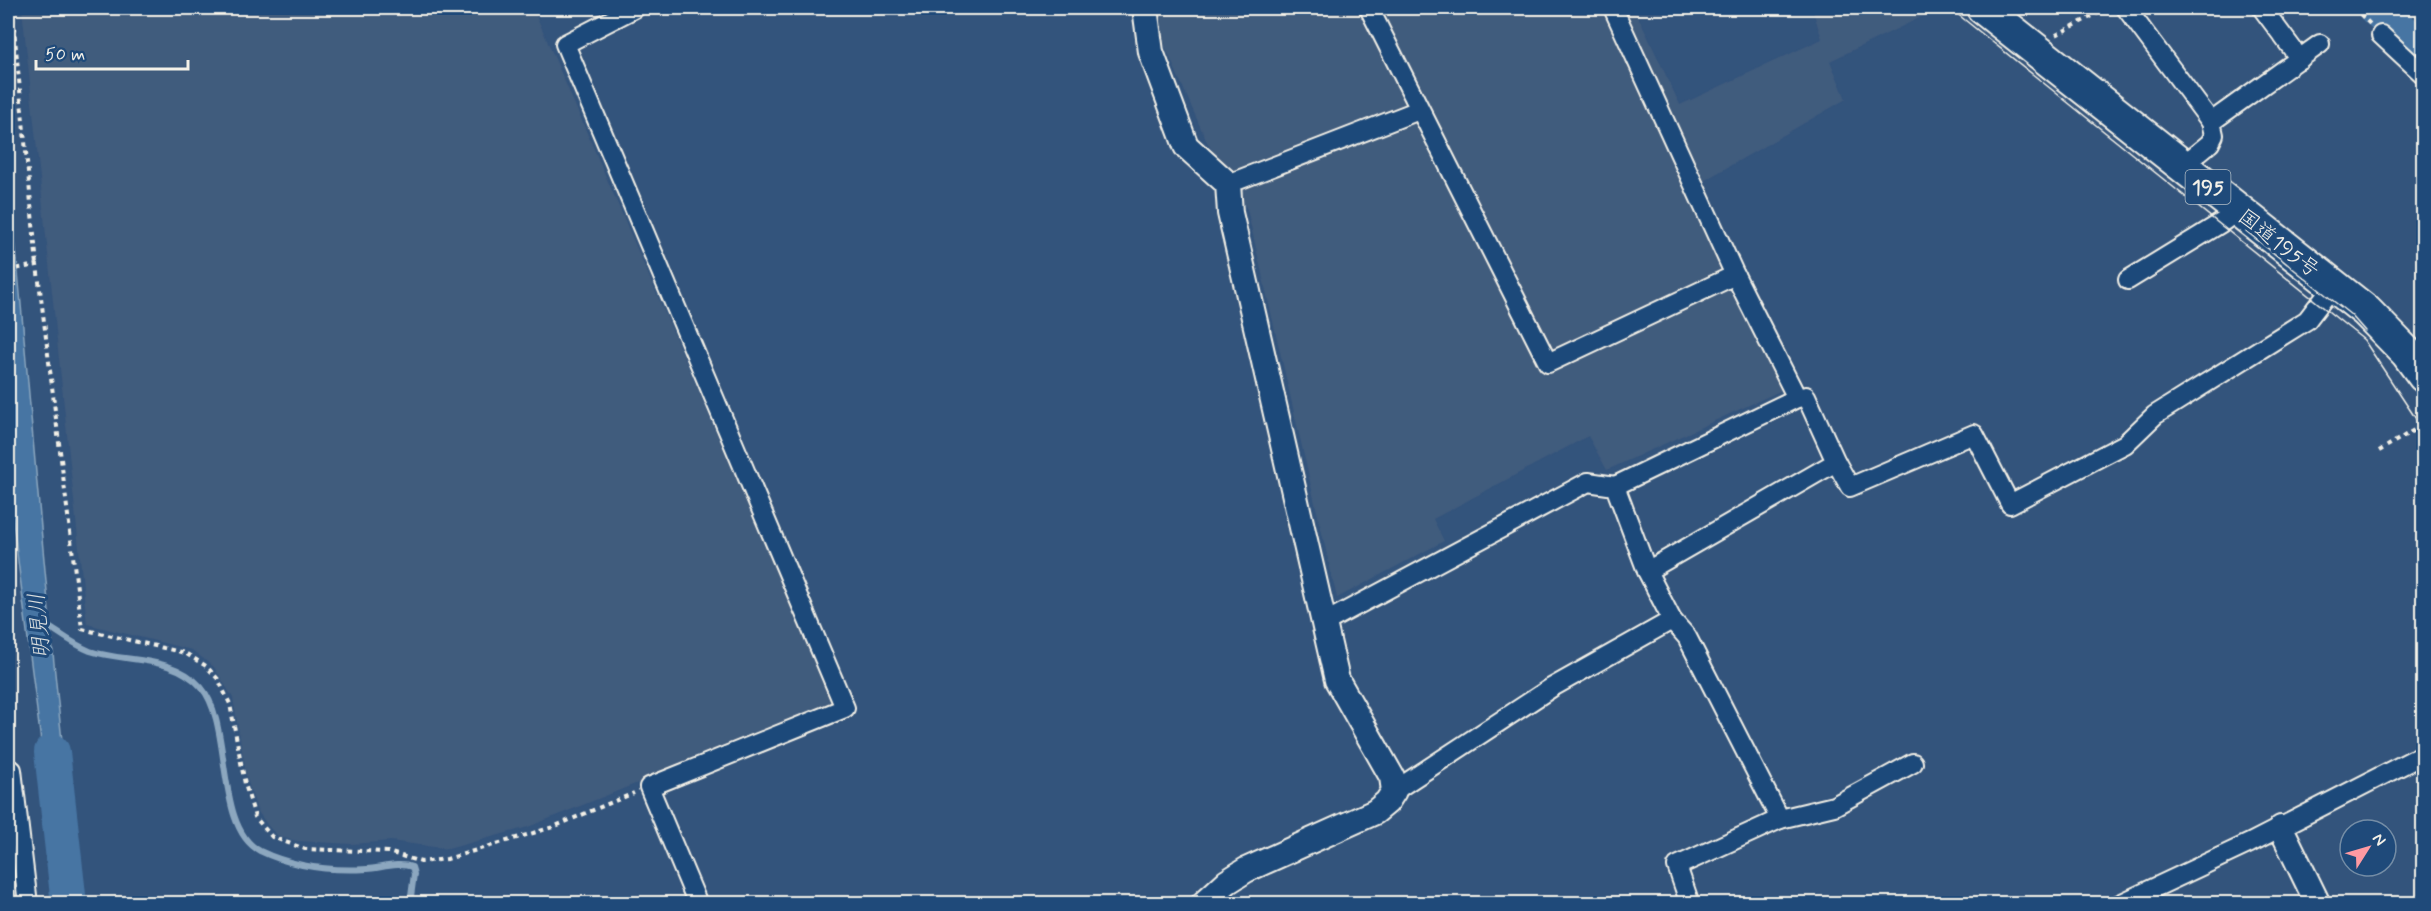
<svg xmlns="http://www.w3.org/2000/svg" width="2431" height="911" viewBox="0 0 2431 911" font-family="Mynerve,'Klee One',sans-serif">
  <style>
    .built { fill: #415b7d }
    .water { fill: #4775a3; stroke: #8ca7bf; stroke-width: 1.5 }
    .lines { fill: none; stroke-linecap: round; stroke-linejoin: round }
    .stream { stroke: #8ca7bf; stroke-width: 6 }
    .river { stroke: #4775a3; stroke-width: 36 }
    .minor-casing { stroke: #f4f1e8; stroke-width: 22 }
    .tertiary-casing { stroke: #f4f1e8; stroke-width: 28 }
    .trunk-casing { stroke: #f4f1e8; stroke-width: 36 }
    .path { stroke: #f4f1e8; stroke-width: 4; stroke-dasharray: 4.5 4.5; stroke-linecap: butt }
    .minor { stroke: #1f4a7a; stroke-width: 18 }
    .tertiary { stroke: #1f4a7a; stroke-width: 24 }
    .trunk { stroke: #1f4a7a; stroke-width: 32 }
    .tram { stroke: #f4f1e8; stroke-width: 1.5 }
    .labels { text-anchor: middle; stroke-width: 6; stroke-linejoin: round; paint-order: stroke }
    .shield { fill: #1f4a7a; stroke: #b4bfc7; stroke-width: 1.5 }
    .shield-label { font-size: 20px; font-weight: bold; fill: #f4f1e8 }
    .street-label { font-size: 21px; fill: #f4f1e8; stroke: #1f4a7a }
    .water-label { font-size: 22px; font-style: italic; fill: #dadede; stroke: #1f4a7a }
  </style>
  <rect width="100%" height="100%" fill="#33547c"/>
  <filter id="ink" filterUnits="userSpaceOnUse"><feTurbulence type="fractalNoise" baseFrequency=".0167" numOctaves="2"/><feDisplacementMap in="SourceGraphic" scale="12" xChannelSelector="R" yChannelSelector="G"/><feConvolveMatrix kernelMatrix="1 2 1 2 8 2 1 2 1" color-interpolation-filters="sRGB"/></filter>
  <g filter="url(#ink)">
    <g class="built">
      <path d="M22,8H533L834,704L528,827L448,849L391,841L351,844L298,841L279,837L268,826L257,810L247,779L233,698L214,667L192,650L87,624Z"/>
      <path d="M1159,8H1634L1680,105L1822,39L1812,8H1933L1936,10L1830,61L1846,99L1686,191L1782,390L1607,470L1588,436L1433,519L1444,541L1337,598L1247,209L1206,140L1164,44Z"/>
    </g>
    <path class="water" d="M8,166C29,378 44,591 69,803L48,797L8,482Z"/>
    <g class="lines">
      <path class="stream" d="M43,623C58,632 74,645 90,651C127,663 173,655 201,687C233,723 214,827 260,851C293,867 332,871 367,869C381,868 399,862 412,867L414,874L410,904"/>
      <g class="river">
        <path d="M2376,8L2424,51"/>
        <path d="M52,752L69,904"/>
      </g>
      <g class="minor-casing">
        <g id="minor">
          <path d="M635,8L565,44L845,708L649,787L698,904"/>
          <path d="M1369,8L1548,363L1735,275L1613,8"/>
          <path d="M2126,8L2211,122L2214,135L2210,143L2182,166"/>
          <path d="M2262,8L2300,59"/>
          <path d="M2381,35L2424,75"/>
          <path d="M2211,122L2320,44"/>
          <path d="M1228,184L1419,110"/>
          <path d="M2128,280L2221,223L2228,218L2234,208"/>
          <path d="M1836,462L1850,487L1974,434L2010,504L2125,444L2155,415L2307,320L2333,286"/>
          <path d="M1615,486L1797,398"/>
          <path d="M1647,571L1836,462L1806,396L1797,398L1735,275"/>
          <path d="M1672,620L1687,637L1780,819L1677,866L1690,904"/>
          <path d="M1324,623L1588,482L1615,486L1647,571L1672,620L1551,688L1394,791"/>
          <path d="M8,776L12,770L28,904"/>
          <path d="M1780,819L1834,806L1913,763"/>
          <path d="M2120,904L2250,843L2424,754"/>
        </g>
      </g>
      <g class="tertiary-casing">
        <g id="tertiary">
          <path d="M1145,8L1151,52L1186,146L1228,184L1230,213L1337,680L1392,777L1394,791L1387,802L1375,812L1246,870L1227,882L1203,904"/>
          <path d="M2281,828L2318,904"/>
        </g>
      </g>
      <g class="trunk-casing">
        <path id="trunk" d="M1983,8L2366,311L2407,353L2424,376"/>
      </g>
      <g class="path">
        <path d="M12,8L37,265"/>
        <path d="M2354,8L2370,24"/>
        <path d="M2056,35L2108,8"/>
        <path d="M8,270L37,265L82,629L185,653L206,666L218,679L230,704L245,784L255,817L272,837L305,849L388,852L421,862L447,859L553,827L634,793"/>
        <path d="M2379,451L2424,424"/>
        <path d="M8,705L11,752"/>
      </g>
      <use href="#minor" class="minor"/>
      <use href="#tertiary" class="tertiary"/>
      <use href="#trunk" class="trunk"/>
      <g class="tram">
        <path d="M1950,8L2364,340L2424,431"/>
        <path d="M2246,231L2351,315L2365,331"/>
      </g>
    </g>
  </g>
  <g class="labels">
    <rect class="shield" x="2185.5" y="170" width="45" height="34" rx="4.5"/>
    <g class="shield-label">
      <text x="2208" y="194">195</text>
    </g>
    <g class="street-label">
      <text transform="translate(2279 243) rotate(38)" y="7">国道195号</text>
    </g>
    <g class="water-label">
      <text transform="translate(38 626) rotate(-95)" y="8">明見川</text>
    </g>
  </g>
  <rect width="2431" height="911" fill="none" stroke="#1f4a7a" stroke-width="30"/>
  <rect x="15" y="15" width="2401" height="881" fill="none" stroke="#f4f1e8" stroke-width="2" filter="url(#ink)"/>
  <g transform="translate(2368 848) rotate(53)"><circle r="28" fill="#1f4a7a" stroke="#748da6" stroke-width="1.5"/>
  <path d="M0-4.5L10 22L0 15L-10 22Z" fill="#ff9aa2"/>
  <text y="-9" font-size="16" font-weight="bold" text-anchor="middle" fill="#f4f1e8">N</text>
  </g>
  <path d="M36 60v9h152v-9" fill="none" stroke="#f4f1e8" stroke-width="3"/>
  <text x="45" y="60" font-size="18" fill="#f4f1e8" stroke="#1f4a7a" stroke-width="4.5" paint-order="stroke">50 m</text>
</svg>
